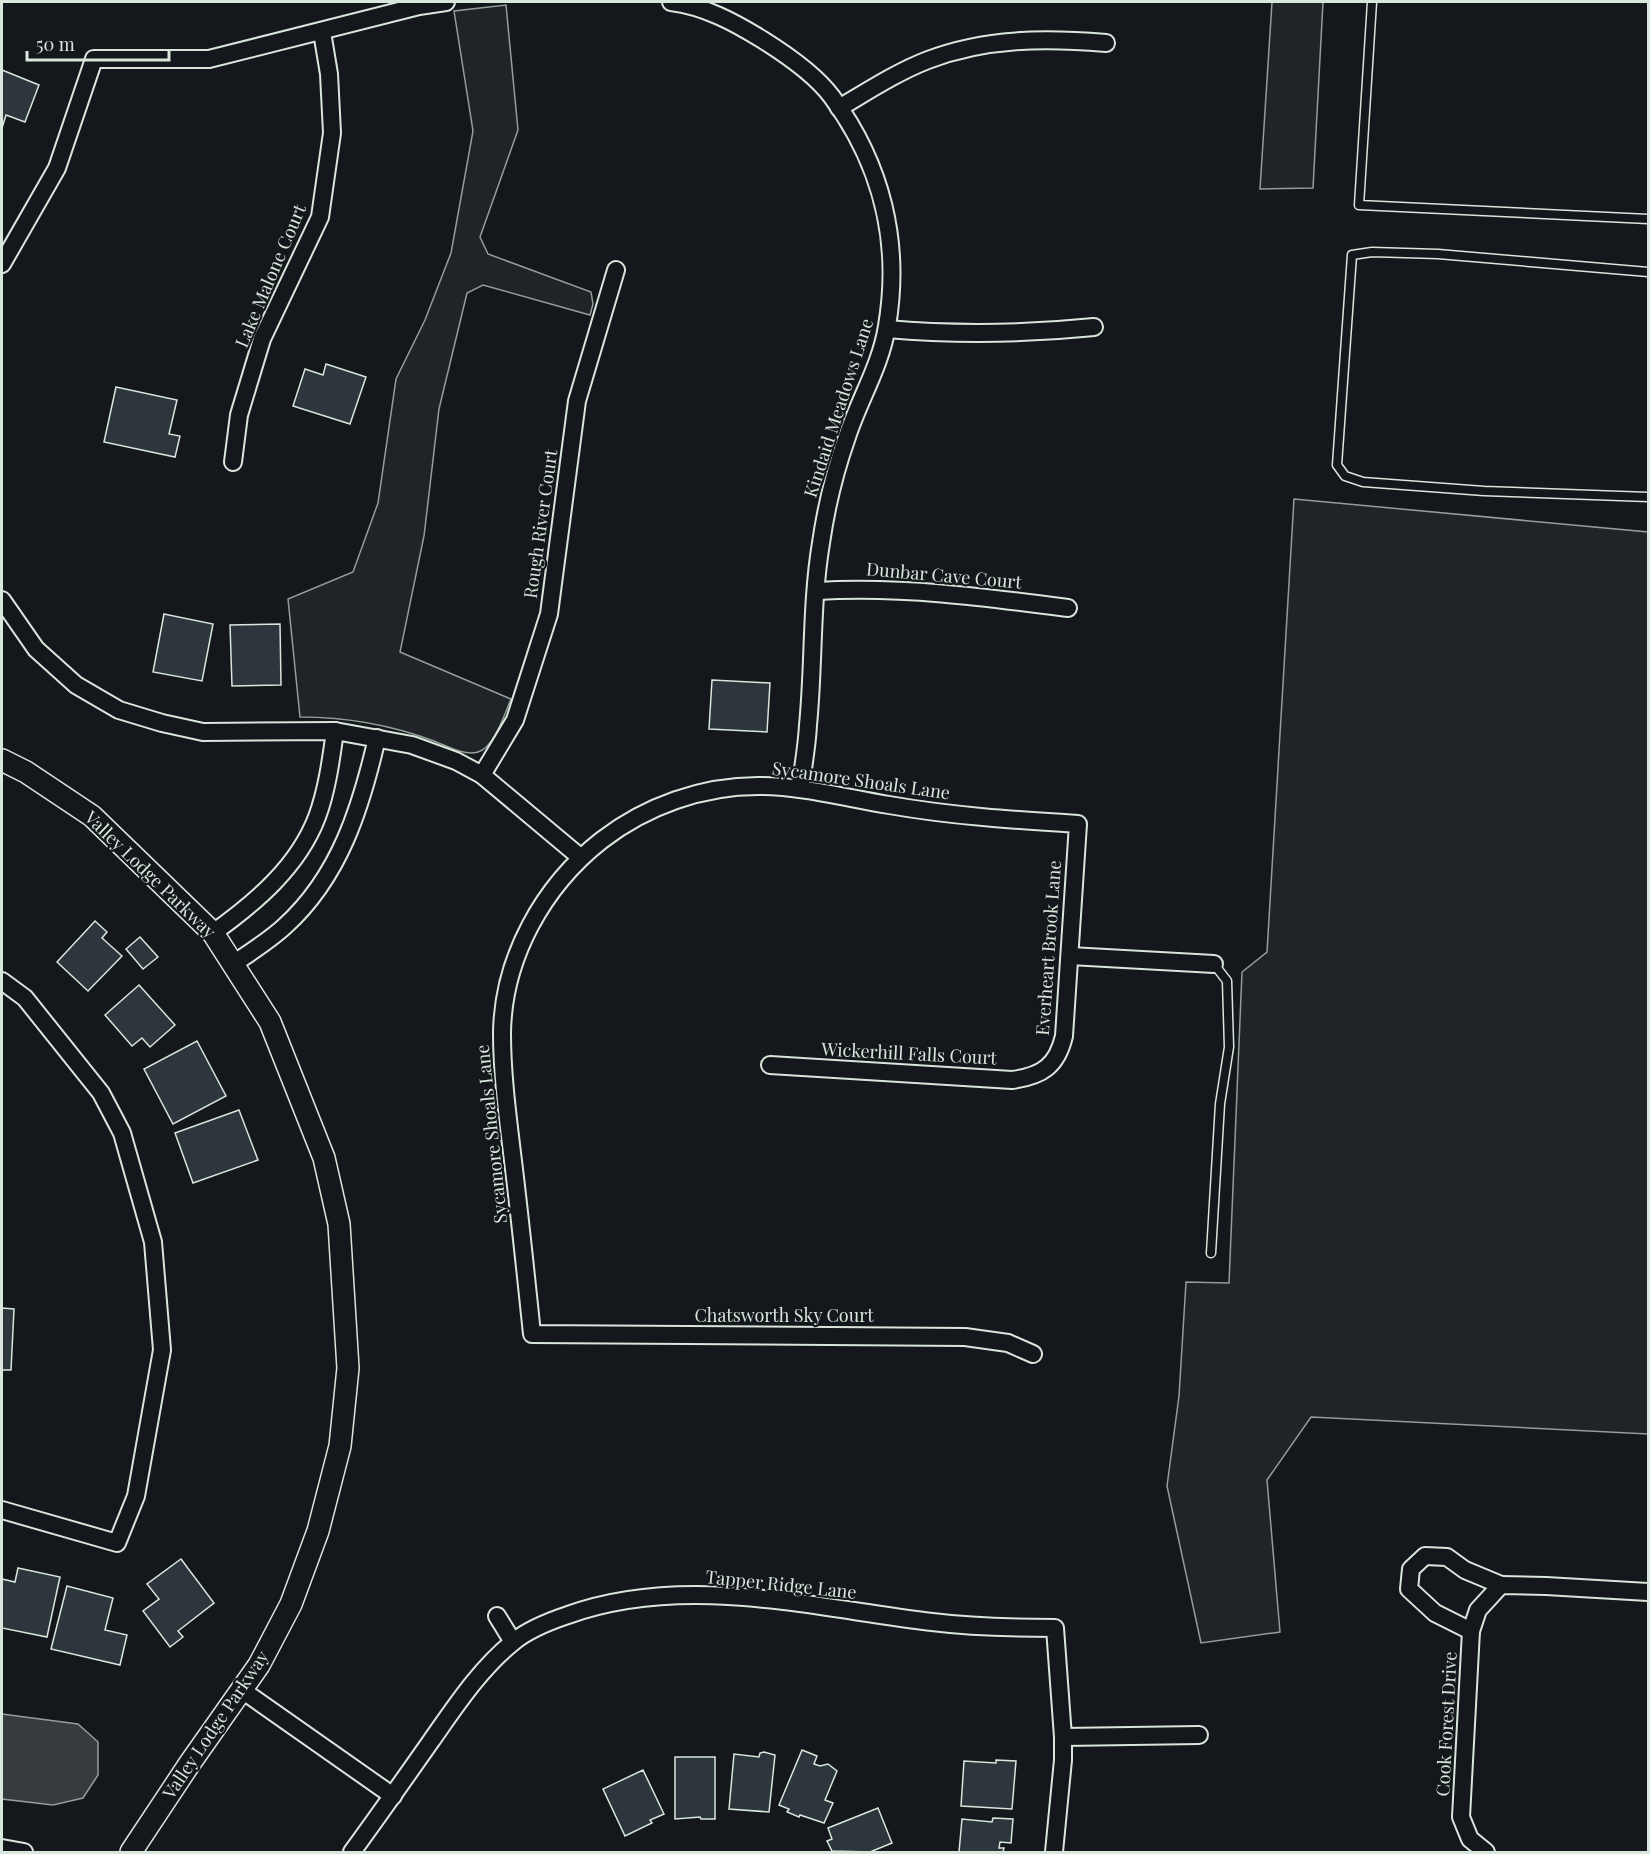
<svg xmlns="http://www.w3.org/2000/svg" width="1650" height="1854" viewBox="0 0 1650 1854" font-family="'Playfair Display',serif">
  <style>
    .green { fill: #202428; stroke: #939e99; stroke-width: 1.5 }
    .water { fill: #363b3e; stroke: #939e99; stroke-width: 1.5 }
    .building { fill: #2c363c; stroke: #d8e6dc; stroke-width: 1.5 }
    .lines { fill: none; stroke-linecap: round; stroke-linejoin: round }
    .service-casing { stroke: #d8e6dc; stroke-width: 11 }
    .minor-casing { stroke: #d8e6dc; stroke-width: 20 }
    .tertiary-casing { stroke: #d8e6dc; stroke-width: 24 }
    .service { stroke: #14181c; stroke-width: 8 }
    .minor { stroke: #14181c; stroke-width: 16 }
    .tertiary { stroke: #14181c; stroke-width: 21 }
    .labels { text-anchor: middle; stroke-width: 4.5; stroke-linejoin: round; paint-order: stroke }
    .street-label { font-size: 18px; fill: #d8e6dc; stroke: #14181c }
  </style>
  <rect width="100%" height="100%" fill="#14181c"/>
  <g class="green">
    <path d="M1272,2H1323L1313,188L1260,189Z"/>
    <path d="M506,5L518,130L480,237L488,254L591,292L593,304L590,315L483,285L467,293L439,409L424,536L400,652L511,699C505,713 494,748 478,752C464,756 447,746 434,741C391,725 347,717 300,717L288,599L353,572L378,503L396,379L425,320L451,253L473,131L454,11Z"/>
    <path d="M1294,499L1648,532V1434L1311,1417L1267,1480L1280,1632L1201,1643L1167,1486L1179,1396L1186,1282L1229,1283L1242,972L1267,952Z"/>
  </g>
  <path class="water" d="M2,1714L78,1724L98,1742V1775L83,1798L53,1805L2,1799Z"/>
  <g class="building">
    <path d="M2,70L39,85L25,122L6,115L2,128Z"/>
    <path d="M326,364L366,377L350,424L293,406L305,369L323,375Z"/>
    <path d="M116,387L177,400L169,434L180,436L175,457L104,442Z"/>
    <path d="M164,614L213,624L202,681L153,672Z"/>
    <path d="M280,624L281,685L232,686L230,625Z"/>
    <path d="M712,680L770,683L767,732L709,729Z"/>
    <path d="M95,921L107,932L102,938L122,956L88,991L57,962Z"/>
    <path d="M140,937L158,957L143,969L126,949Z"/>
    <path d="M139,985L175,1025L150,1047L142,1038L132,1046L105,1015Z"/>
    <path d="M197,1041L226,1096L173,1124L144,1069Z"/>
    <path d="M239,1110L258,1160L193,1183L175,1133Z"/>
    <path d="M2,1308L14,1309L11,1370H2Z"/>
    <path d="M181,1559L214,1603L178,1631L183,1637L170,1647L143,1611L159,1599L147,1584Z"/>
    <path d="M18,1568L60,1577L47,1637L2,1628V1579L15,1582Z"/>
    <path d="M67,1586L113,1598L105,1630L127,1635L120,1665L51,1649Z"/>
    <path d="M802,1750L817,1756L814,1764L820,1766L828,1764L837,1771L825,1800L833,1803L824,1823L800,1815L799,1817L787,1812L789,1809L779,1805Z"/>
    <path d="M764,1752L775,1755L769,1812L729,1809L734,1754L759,1757L760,1753Z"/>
    <path d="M675,1757H715V1819H701L700,1817L675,1819Z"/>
    <path d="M996,1760L1016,1761L1012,1809L961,1806L964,1761L996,1763Z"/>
    <path d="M643,1770L664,1814L650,1820L652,1823L625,1836L603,1789Z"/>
    <path d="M878,1808L892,1843L870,1852L832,1851L827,1841L832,1839L828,1828Z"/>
    <path d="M993,1818L1013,1819L1011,1843L1000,1842L999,1848H1004L1003,1852H959L962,1819L992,1822Z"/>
  </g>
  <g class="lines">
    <g class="service-casing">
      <g id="service">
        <path d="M1372,2L1359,205L1648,219"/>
        <path d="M1648,272L1438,254L1372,252L1352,255L1337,465L1345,476L1363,482L1484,491L1648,497"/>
        <path d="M1211,1253L1220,1104L1229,1047L1227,981L1214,964"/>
      </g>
    </g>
    <g class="minor-casing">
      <g id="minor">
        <path d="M671,2C704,6 734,22 763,40C787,55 815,74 832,97C882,165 901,243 887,326C881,365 859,400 847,437C835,471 826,508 821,543C811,603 814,665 808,725C807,746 803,768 800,789"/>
        <path d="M839,108C868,91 897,72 928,60C986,38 1045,38 1106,43"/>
        <path d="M2,264L57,168L94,59H209L419,6L446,2"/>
        <path d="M887,329C956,335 1024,334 1094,327"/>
        <path d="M233,462L239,415L262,339L320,217L332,133L329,74L322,32"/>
        <path d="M817,591C901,586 984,597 1068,608"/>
        <path d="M2,600L36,649L76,685L119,710L162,723L203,732L335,731L412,745L456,761L482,775L580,857"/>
        <path d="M482,775L515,720L549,614L577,401L616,270"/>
        <path d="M213,933C255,903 298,867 317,817C327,790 331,760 335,731"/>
        <path d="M1070,956L1214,964"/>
        <path d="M233,964C251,952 270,940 285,926C340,876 361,807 377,738"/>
        <path d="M2,981L25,998L101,1093L122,1133L153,1242L162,1350L136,1496L117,1543L2,1510"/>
        <path d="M770,1065L1012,1080C1042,1076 1057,1066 1064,1036L1078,824C1014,820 952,816 889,805C846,798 803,786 758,786C702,786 646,806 602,840C543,886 503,958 502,1033C502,1076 508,1119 513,1161C520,1218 526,1276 532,1334L965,1337L1008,1343L1033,1354"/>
        <path d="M497,1616L513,1642"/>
        <path d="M1471,1631L1435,1613L1409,1589L1411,1569L1425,1556L1447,1557L1465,1570L1501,1585"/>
        <path d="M242,1690L393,1796"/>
        <path d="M1063,1737L1199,1735"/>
        <path d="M2,1848L24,1852"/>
        <path d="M352,1852C379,1815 405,1778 431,1741C455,1707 479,1670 512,1643C527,1630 550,1621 568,1615C685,1573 813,1608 932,1622C973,1627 1014,1628 1055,1628L1063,1737V1760L1054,1852"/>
        <path d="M1486,1852L1470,1839L1461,1817L1471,1631L1478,1610L1501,1585L1546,1586L1648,1592"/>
      </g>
    </g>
    <g class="tertiary-casing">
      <path id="tertiary" d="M2,760L26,772L92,816L213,933L270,1022L324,1158L339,1224L348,1368L340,1446L318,1531L291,1604L259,1665L190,1763L131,1852"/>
    </g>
    <use href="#service" class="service"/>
    <use href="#minor" class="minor"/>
    <use href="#tertiary" class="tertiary"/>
  </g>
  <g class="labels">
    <g class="street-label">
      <text transform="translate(271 276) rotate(-67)" y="6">Lake Malone Court</text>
      <text transform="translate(839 408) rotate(-72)" y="6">Kindaid Meadows Lane</text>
      <text transform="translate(541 524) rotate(-82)" y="6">Rough River Court</text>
      <text transform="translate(944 576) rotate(5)" y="6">Dunbar Cave Court</text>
      <text transform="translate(861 781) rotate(8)" y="6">Sycamore Shoals Lane</text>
      <text transform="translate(150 875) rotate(44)" y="6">Valley Lodge Parkway</text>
      <text transform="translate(1049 948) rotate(-86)" y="6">Everheart Brook Lane</text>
      <text transform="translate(909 1054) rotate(3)" y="6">Wickerhill Falls Court</text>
      <text transform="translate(492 1134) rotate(-96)" y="6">Sycamore Shoals Lane</text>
      <text x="784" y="1322">Chatsworth Sky Court</text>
      <text transform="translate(781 1585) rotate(6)" y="6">Tapper Ridge Lane</text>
      <text transform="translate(1447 1724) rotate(-87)" y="6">Cook Forest Drive</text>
      <text transform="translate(216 1725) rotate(-56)" y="6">Valley Lodge Parkway</text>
    </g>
  </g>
  <rect width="1650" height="1854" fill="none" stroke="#d8e6dc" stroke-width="6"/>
  <path d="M27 51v9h142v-9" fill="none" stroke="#d8e6dc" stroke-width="3"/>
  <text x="36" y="51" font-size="18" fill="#d8e6dc" stroke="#14181c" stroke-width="4.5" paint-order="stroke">50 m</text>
</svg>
